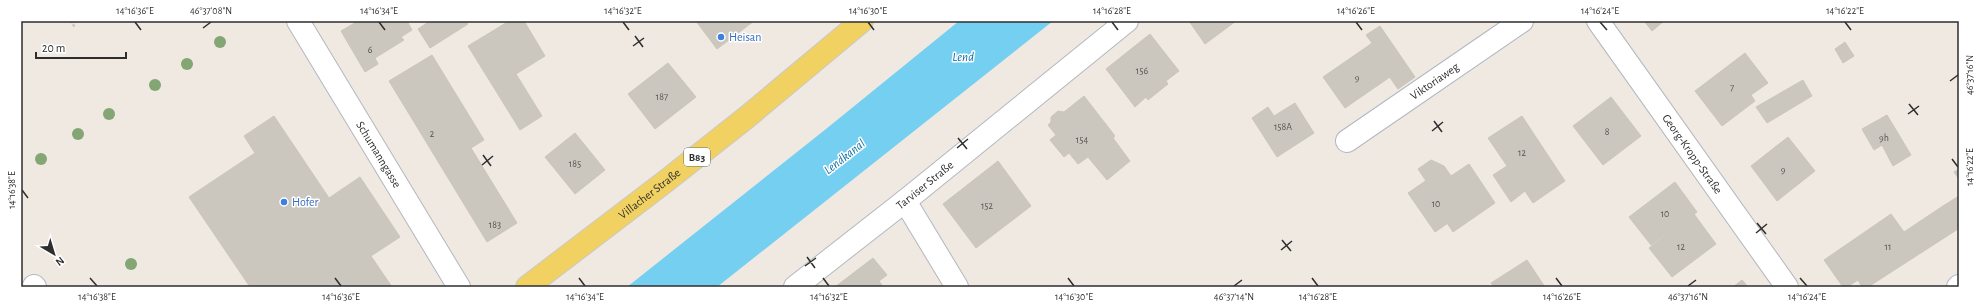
<svg xmlns="http://www.w3.org/2000/svg" width="1980" height="308" viewBox="0 0 1980 308" font-family="'Alegreya Sans',sans-serif">
  <style>
    .water { fill: #75cff0 }
    .building { fill: #cbc7bf; stroke: #cbc5ba }
    .lines { fill: none; stroke-linecap: round; stroke-linejoin: round }
    .minor-casing { stroke: #b4b7c1; stroke-width: 24 }
    .major-casing { stroke: #c9c9c9; stroke-width: 24 }
    .path { stroke: #c9c9c9; stroke-width: 2.5; stroke-dasharray: 3 2; stroke-linecap: butt }
    .minor { stroke: #fff; stroke-width: 22 }
    .major { stroke: #f2d163; stroke-width: 22 }
    .tree { fill: #84a574 }
    .ticks { fill: none; stroke: #2e2e2e; stroke-width: 1.5 }
    .shop-dot { fill: #3f7fe0; stroke: #fff; stroke-width: 1.5 }
    .labels { text-anchor: middle; stroke-width: 3; stroke-linejoin: round; paint-order: stroke }
    .number-label { font-size: 10px; fill: #555452 }
    .shield { fill: #fff; stroke: #6d6d6d; stroke-width: 1 }
    .shield-label { font-size: 11px; font-weight: bold; fill: #2e2e2e }
    .shop-label { font-size: 12px; fill: #366cbe; stroke: #fff; text-anchor: start }
    .street-label { font-size: 12px; fill: #2e2e2e; stroke: #fff }
    .water-label { font-size: 13px; font-style: italic; fill: #0d6fa3; stroke: #fff }
    .neatline { fill: none; stroke: #2e2e2e; stroke-width: 1.5 }
    .ticks-label { font-size: 10px; text-anchor: middle; fill: #2e2e2e }
  </style>
  <rect width="100%" height="100%" fill="#efe9e1"/>
  <path class="water" d="M959,21H1053L717,287H627L826,129Z"/>
  <g class="building">
    <path d="M358,21H407L412,30L401,37L404,40L375,58L378,64L365,72L341,31Z"/>
    <path d="M430,21H466L468,24L430,48L418,29Z"/>
    <path d="M509,21H524L545,56L516,74L542,116L520,130L468,46Z"/>
    <path d="M696,21H754L717,49Z"/>
    <path d="M1189,21H1236L1205,44Z"/>
    <path d="M1644,21H1664L1652,31Z"/>
    <path d="M1380,26L1415,77L1398,89L1368,46L1372,43L1366,35Z"/>
    <path d="M1150,34L1179,71L1166,81L1168,84L1148,100L1146,97L1135,107L1106,69Z"/>
    <path d="M1845,42L1854,56L1843,63L1835,49Z"/>
    <path d="M1368,46L1390,77L1345,108L1323,77Z"/>
    <path d="M1745,53L1768,83L1751,95L1755,101L1722,126L1695,91Z"/>
    <path d="M432,55L484,140L471,148L517,223L487,242L389,81Z"/>
    <path d="M668,63L696,97L655,129L628,94Z"/>
    <path d="M1803,80L1812,96L1767,123L1756,107Z"/>
    <path d="M1084,96L1115,136L1113,138L1130,161L1107,180L1088,157L1078,164L1069,153L1064,157L1050,140L1056,135L1048,125L1051,122V117L1058,111L1064,112Z"/>
    <path d="M1611,97L1641,136L1603,165L1573,126Z"/>
    <path d="M1295,103L1314,133L1277,157L1252,118L1268,107L1274,116Z"/>
    <path d="M1887,115L1911,155L1893,166L1882,145L1874,150L1862,129Z"/>
    <path d="M274,116L329,198L360,177L400,237L371,256L392,287H250L189,197L255,153L244,136Z"/>
    <path d="M1522,116L1565,181L1533,203L1525,191L1511,202L1493,175L1507,166L1488,138Z"/>
    <path d="M575,133L605,170L575,194L545,157Z"/>
    <path d="M1788,137L1815,171L1777,201L1751,166Z"/>
    <path d="M1431,160L1444,166L1451,176L1469,164L1495,203L1453,232L1447,223L1464,212L1437,173L1426,181L1418,169Z"/>
    <path d="M998,161L1031,206L976,248L943,204Z"/>
    <path d="M1959,169V179L1954,172Z"/>
    <path d="M1437,173L1464,212L1435,232L1408,193Z"/>
    <path d="M1675,182L1697,212L1651,245L1629,217Z"/>
    <path d="M1959,196V229H1958L1943,206Z"/>
    <path d="M1943,206L1958,229L1868,287H1862L1858,280L1847,287H1843L1824,260L1891,214L1904,232Z"/>
    <path d="M1694,214L1716,244L1672,277L1649,248Z"/>
    <path d="M873,258L887,275L879,281L883,287H835Z"/>
    <path d="M1527,260L1545,287H1494L1491,283Z"/>
    <path d="M1742,280L1748,287H1733Z"/>
  </g>
  <g class="lines">
    <g class="minor-casing">
      <g id="minor">
        <path id="s1" d="M298,21L459,287"/>
        <path id="s2" d="M1598,21L1787,287"/>
        <path id="s3" d="M1347,141L1522,21"/>
        <path d="M905,201L957,287"/>
        <path d="M34,286L35,287"/>
        <path id="s4" d="M795,287L905,201L1127,21"/>
        <path d="M1958,287L1959,286"/>
      </g>
    </g>
    <g class="major-casing">
      <g id="major">
        <path id="s5" d="M527,287L666,181L747,117L862,21"/>
      </g>
    </g>
    <path class="path" d="M73,21L71,22L75,27"/>
    <use href="#minor" class="minor"/>
    <use href="#major" class="major"/>
  </g>
  <g class="tree">
    <circle cx="220" cy="42" r="6"/>
    <circle cx="187" cy="64" r="6"/>
    <circle cx="155" cy="85" r="6"/>
    <circle cx="109" cy="114" r="6"/>
    <circle cx="78" cy="134" r="6"/>
    <circle cx="41" cy="159" r="6"/>
    <circle cx="131" cy="264" r="6"/>
  </g>
  <path class="ticks" d="M135,22L141,30M379,22L385,30M623,22L629,30M868,22L874,30M1112,22L1118,30M1356,22L1362,30M1600,22L1607,30M1845,22L1851,30M203,28L211,22M635,36L643,47M633,46L644,38M1950,81L1958,75M1909,104L1918,115M1908,114L1919,106M1434,121L1442,132M1432,131L1443,122M958,138L967,149M957,148L968,139M483,155L491,166M1952,159L1958,167M482,165L493,156M22,190L28,198M1757,223L1766,234M1756,233L1767,224M1282,240L1291,251M1281,250L1292,241M807,257L815,268M805,266L816,258M90,278L97,286M335,278L341,286M579,278L585,286M823,278L829,286M1068,278L1074,286M1312,278L1318,286M1556,278L1562,286M1800,278L1807,286M1234,286L1242,280M1688,286L1696,280"/>
  <g class="shop-dot">
    <circle cx="721" cy="37" r="4"/>
    <circle cx="284" cy="202" r="4"/>
  </g>
  <g class="labels">
    <g class="number-label">
      <text x="370" y="53">6</text>
      <text x="1142" y="74">156</text>
      <text x="1357" y="81">9</text>
      <text x="1732" y="91">7</text>
      <text x="662" y="100">187</text>
      <text x="1283" y="130">158A</text>
      <text x="1607" y="135">8</text>
      <text x="432" y="137">2</text>
      <text x="1884" y="141">9h</text>
      <text x="1082" y="143">154</text>
      <text x="1522" y="156">12</text>
      <text x="575" y="167">185</text>
      <text x="1783" y="173">9</text>
      <text x="1436" y="207">10</text>
      <text x="987" y="209">152</text>
      <text x="1665" y="217">10</text>
      <text x="495" y="228">183</text>
      <text x="1681" y="250">12</text>
      <text x="1888" y="250">11</text>
    </g>
    <rect class="shield" x="684" y="148" width="26" height="18" rx="3"/>
    <g class="shield-label">
      <text x="697" y="161">B83</text>
    </g>
    <g class="shop-label">
      <text x="729" y="41">Heisan</text>
      <text x="292" y="206">Hofer</text>
    </g>
    <g class="street-label">
      <text dy="4" stroke="none"><textPath href="#s3" startOffset="106">Viktoriaweg</textPath></text>
      <text dy="4" stroke="none"><textPath href="#s1" startOffset="156">Schumanngasse</textPath></text>
      <text dy="4" stroke="none"><textPath href="#s2" startOffset="163">Georg-Kropp-Straße</textPath></text>
      <text dy="4" stroke="none"><textPath href="#s4" startOffset="165">Tarviser Straße</textPath></text>
      <text dy="4" stroke="none"><textPath href="#s5" startOffset="154">Villacher Straße</textPath></text>
    </g>
    <g class="water-label">
      <text x="963" y="61">Lend</text>
      <text transform="translate(844 156) rotate(-38)" y="5">Lendkanal</text>
    </g>
  </g>
  <rect width="1980" height="308" fill="none" stroke="#ffffff" stroke-width="44"/>
  <g transform="translate(54 254) rotate(142)" stroke="#ffffff" stroke-width="3" paint-order="stroke">
  <path d="M0-3L7 15L0 10L-7 15Z" fill="#2e2e2e"/>
  <text y="-6" font-size="11" font-weight="bold" text-anchor="middle" fill="#2e2e2e">N</text>
  </g>
  <path d="M36 52v6h90v-6" fill="none" stroke="#2e2e2e" stroke-width="2"/>
  <text x="42" y="52" font-size="12" fill="#2e2e2e" stroke="#ffffff" stroke-width="3" paint-order="stroke">20 m</text>
  <rect x="22" y="22" width="1936" height="264" class="neatline"/>
  <g class="ticks-label">
    <text x="135" y="14">14°16'36"E</text>
    <text x="211" y="14">46°37'08"N</text>
    <text x="379" y="14">14°16'34"E</text>
    <text x="623" y="14">14°16'32"E</text>
    <text x="868" y="14">14°16'30"E</text>
    <text x="1112" y="14">14°16'28"E</text>
    <text x="1356" y="14">14°16'26"E</text>
    <text x="1600" y="14">14°16'24"E</text>
    <text x="1845" y="14">14°16'22"E</text>
    <text transform="translate(1969 75) rotate(-90)" y="4">46°37'16"N</text>
    <text transform="translate(1969 167) rotate(-90)" y="4">14°16'22"E</text>
    <text transform="translate(11 190) rotate(-90)" y="4">14°16'38"E</text>
    <text x="97" y="300">14°16'38"E</text>
    <text x="341" y="300">14°16'36"E</text>
    <text x="585" y="300">14°16'34"E</text>
    <text x="829" y="300">14°16'32"E</text>
    <text x="1074" y="300">14°16'30"E</text>
    <text x="1234" y="300">46°37'14"N</text>
    <text x="1318" y="300">14°16'28"E</text>
    <text x="1562" y="300">14°16'26"E</text>
    <text x="1688" y="300">46°37'16"N</text>
    <text x="1807" y="300">14°16'24"E</text>
  </g>
</svg>
